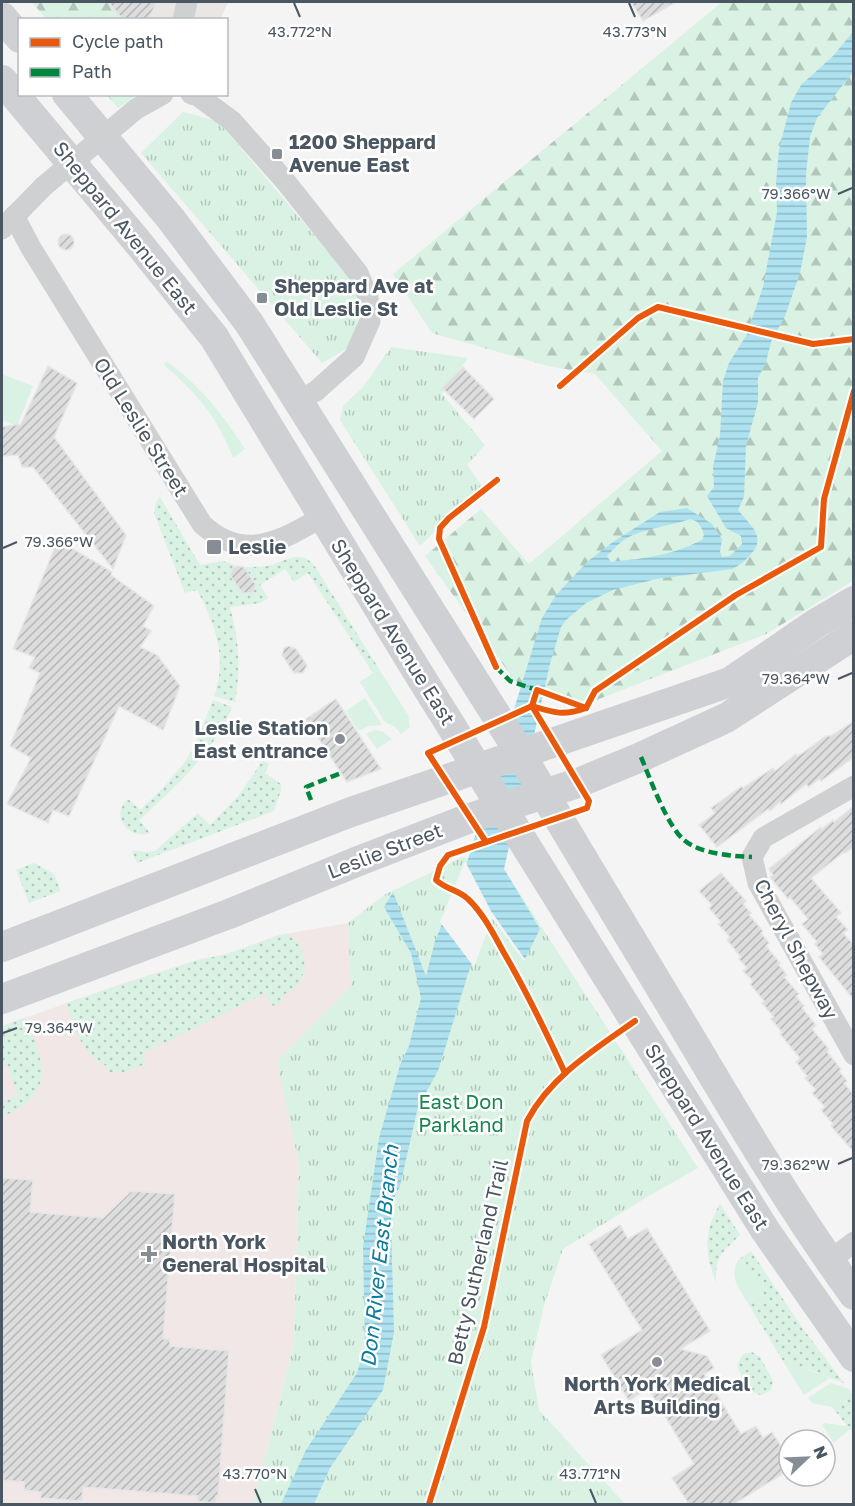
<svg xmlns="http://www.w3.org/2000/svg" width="855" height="1506" viewBox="0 0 855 1506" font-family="'Golos Text',sans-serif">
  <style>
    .commercial { fill: #e8e7e3 }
    .medical { fill: #f1e7e6 }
    .grass { fill: url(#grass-dots) }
    .forest { fill: url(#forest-firs) }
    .park { fill: url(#park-tufts) }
    .garden { fill: #d9f2e3 }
    .water { fill: url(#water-rules); fill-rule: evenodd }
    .pier { fill: #f4f4f4 }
    .building { fill: url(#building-hatch); stroke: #e5e6e7; stroke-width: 1.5 }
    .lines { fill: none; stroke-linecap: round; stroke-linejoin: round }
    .street { stroke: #ced0d2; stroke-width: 21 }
    .secondary { stroke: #ced0d4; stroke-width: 30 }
    .street-bridge { stroke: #ced0d2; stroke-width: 21 }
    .quiet { stroke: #00873e; stroke-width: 4.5; stroke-dasharray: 9 4.5; stroke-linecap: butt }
    .cycleway-casing { stroke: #fff; stroke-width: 10 }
    .cycleway { stroke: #e8590c; stroke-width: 6 }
    .ticks { fill: none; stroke: #4a5661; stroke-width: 2 }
    .poi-dot { fill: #868d94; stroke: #fff; stroke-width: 2 }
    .labels { text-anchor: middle; stroke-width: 5; stroke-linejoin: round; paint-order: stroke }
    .poi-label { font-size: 20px; font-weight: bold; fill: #4a5661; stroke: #fff; text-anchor: start }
    .street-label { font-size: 20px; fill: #4a5661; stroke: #fff }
    .park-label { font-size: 20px; fill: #17864f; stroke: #fff }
    .water-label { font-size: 21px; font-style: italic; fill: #0c7c9b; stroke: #fff }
    .ticks-label { font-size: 15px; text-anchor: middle; fill: #4a5661; stroke: #fff; stroke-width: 5; stroke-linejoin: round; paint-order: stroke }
  </style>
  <defs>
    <pattern id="grass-dots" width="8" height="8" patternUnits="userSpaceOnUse" patternTransform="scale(1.5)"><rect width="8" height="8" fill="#d9f2e3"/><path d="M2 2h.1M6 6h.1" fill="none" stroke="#b2c7bb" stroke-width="1.8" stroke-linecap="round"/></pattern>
    <pattern id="forest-firs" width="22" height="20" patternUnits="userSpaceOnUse" patternTransform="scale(1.5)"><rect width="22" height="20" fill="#d9f2e3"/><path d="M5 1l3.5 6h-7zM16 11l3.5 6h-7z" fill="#b2c7bb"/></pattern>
    <pattern id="park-tufts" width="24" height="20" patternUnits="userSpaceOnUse" patternTransform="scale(1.5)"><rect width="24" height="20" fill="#d9f2e3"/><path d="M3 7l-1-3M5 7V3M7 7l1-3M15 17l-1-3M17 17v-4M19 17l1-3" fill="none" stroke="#b2c7bb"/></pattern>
    <pattern id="water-rules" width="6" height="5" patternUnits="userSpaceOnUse" patternTransform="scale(1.5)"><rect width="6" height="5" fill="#aee2f0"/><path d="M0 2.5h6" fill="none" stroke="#90bac6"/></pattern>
    <pattern id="building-hatch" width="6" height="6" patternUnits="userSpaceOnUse" patternTransform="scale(1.5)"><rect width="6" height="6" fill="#ddddde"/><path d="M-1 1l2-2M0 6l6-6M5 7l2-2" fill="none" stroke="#b5b6b7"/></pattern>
  </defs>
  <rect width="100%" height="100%" fill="#f4f4f4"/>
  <path class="commercial" d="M116,2H228L220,20L130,19Z"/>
  <path class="medical" d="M348,923L351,986L278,1061L299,1164L294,1344L253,1504H2V1026L121,984L201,959L224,955L279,935Z"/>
  <g class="grass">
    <path d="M160,497L200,565L223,561L237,566L232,569L230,575C235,584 240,597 252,593L255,587L243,567C251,567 259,567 268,566C287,561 301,547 316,568L379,669L373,673L308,573L294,582L285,569L260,585L268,598L260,603L230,607C239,640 241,668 235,702L214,696C228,659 215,623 197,590L185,593L154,513L156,502Z"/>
    <path d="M213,700L232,707C212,754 177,786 139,820L150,833C131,841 108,817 128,799L140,810L163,788L185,762L195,745Z"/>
    <path d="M263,760L269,764L265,773L281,784V790L274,811L137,863L132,851L146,852L155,851L198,813L210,825L239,795Z"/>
    <path d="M34,863L54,874L61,891L29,903L16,870Z"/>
    <path d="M285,934C304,942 310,965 299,983C294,989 286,993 280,997L282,1002L273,1006L265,993L142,1054L146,1063L130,1071L120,1073L107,1072V1066C80,1055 76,1028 66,1003L201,959L224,955Z"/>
    <path d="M26,1017C44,1064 58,1093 2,1117V1102L18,1096L7,1064L2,1066V1026Z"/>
    <path d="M720,1204L740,1235C723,1252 715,1255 716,1282C704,1254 704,1230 720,1204Z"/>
    <path d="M751,1251L801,1326L844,1383L808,1369H796L788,1359L783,1361L747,1302H753L746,1265L739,1259Z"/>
    <path d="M752,1352L760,1357L773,1381L771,1390L762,1395C749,1394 741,1377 737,1365L743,1354Z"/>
    <path d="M851,1392L853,1395V1433L832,1407Z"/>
  </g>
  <g class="forest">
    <path d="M32,2H116L130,19H46Z"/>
    <path d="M722,2H853V581L766,634L581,706L510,679V674L425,556L481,509L529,564L662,451L595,374L548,366L432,333L393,274Z"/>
    <path d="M107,95H137L118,108Z"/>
  </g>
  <g class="park">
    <path d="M183,112L218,121L351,279L361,312L348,348L322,363L141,153Z"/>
    <path d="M391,347L468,358L442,394L485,445L467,465L482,486L420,546L340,420L343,406L363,387Z"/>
    <path d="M463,857L504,869L698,1168L647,1197L563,1249L544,1306L531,1361L539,1410L625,1504H253L294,1344L299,1164L277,1061L351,986L348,923L384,895Z"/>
  </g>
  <g class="garden">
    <path d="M166,361C200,385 223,415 245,449L233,458C217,415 197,394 164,365Z"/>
    <path d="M2,374L33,386L17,426L2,420Z"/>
    <path d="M379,669L408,715L410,727L401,734L395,727L385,722L360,682Z"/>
    <path d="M365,698L382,725L369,726L359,731L346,711Z"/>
    <path d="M375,730L383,732L392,739L377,749L366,734Z"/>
    <path d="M739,1259C751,1268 763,1284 764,1299L757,1305L753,1302H747C738,1287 728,1275 739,1259Z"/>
    <path d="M788,1359L796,1368H803L830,1378L804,1395L783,1361Z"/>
    <path d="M831,1383L849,1389L851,1392L832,1407L812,1403L808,1398Z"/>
    <path d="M824,1423L847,1426L850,1429L834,1443L822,1425Z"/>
  </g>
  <path class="water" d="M853,32V72L817,118L810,137L806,174L807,237L800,273L785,316L771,342L766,362L758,378V402L746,446L744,497L738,510C750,525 767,537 751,554C745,561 740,565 732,569L656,579L613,590L586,603L566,620L561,627L550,664L504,869L540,929L525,959L491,912L468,974L438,1071L418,1107L400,1186L393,1200L391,1222L394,1332L383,1390L330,1468L314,1504H281L306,1450L357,1373L365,1346L363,1247L379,1138L400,1065L409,1046L421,998L411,953L384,907L393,892L426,976L435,941L465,869L542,618L556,595L588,561L613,542L660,512L687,508L712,524L722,539L720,552L722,557L730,556L742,544L741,536L726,528L707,496L714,487L713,467L720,435L723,381L729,363L746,336L763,287L777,212L776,183L779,149L791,103L801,85L833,56ZM690,519C699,521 701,526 704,535L702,540C669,556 647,558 611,562L607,556C612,551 616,546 621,542C640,528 668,527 690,519Z"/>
  <path class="pier" d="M465,861L491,911L526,961L523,960L492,918L474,967L440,922Z"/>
  <g class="building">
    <path d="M108,2H157L148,20H125L119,15Z"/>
    <path d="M631,2H676L643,21Z"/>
    <circle cx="66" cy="242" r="8"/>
    <path d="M48,366L77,383L54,437L126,535L113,569L33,467H22L18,455L2,456V427L21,424Z"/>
    <path d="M463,367L494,399L474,419L442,388Z"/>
    <path d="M58,540L112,572L111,575L154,606L143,626L151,631L140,647L157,655L180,686L163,730L119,706L69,816L53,810L48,823L7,804L31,758L10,746L40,673L29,668L35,657L13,649Z"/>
    <path d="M237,566L244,567L256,585L252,593H242L230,575L233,568Z"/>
    <path d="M289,646L296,649L307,665L303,673H294L282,655L284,648Z"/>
    <path d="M336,699L381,769L347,782L306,719Z"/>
    <path d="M854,721V757L821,781L819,779L809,787L806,784L781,804L780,802L770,811L768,809L717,847L699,825L715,813L711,808L742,786L743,788L773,768L775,771L796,754L797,756L801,754L826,736H831Z"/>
    <path d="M854,806V847L845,853L844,852L811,878L841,913L836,917L848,930L843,933L854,945V1000L819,957L823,954L815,944L817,942L802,924L808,919L790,897L788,899L770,877L773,875L769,869L821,827L822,829L833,820L834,822Z"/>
    <path d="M721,873L746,901L743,904L751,913L749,915L763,931L761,933L769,943L766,946L780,963L778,964L787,975L784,977L799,994L796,996L804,1006L802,1008L816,1025L812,1029L829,1049L827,1052L841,1069L839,1071L847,1081L844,1083L854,1095V1152L831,1126L833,1124L821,1110L825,1107L812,1093L816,1090L805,1078L807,1076L796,1062L800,1058L780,1034L782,1032L771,1019L774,1017L762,1003L764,1001L750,984L753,981L743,971L747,968L739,959L741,957L727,940L730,937L718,924L721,922L709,908L712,905L699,891Z"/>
    <path d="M2,1178L33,1180L30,1212L103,1218L131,1191L175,1194L163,1339H170V1346L229,1351L218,1496H216L215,1503L197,1501L198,1496L83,1487L82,1501L40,1498L41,1492L24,1490V1482L2,1480Z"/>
    <path d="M620,1225L628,1239L647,1228L710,1331L680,1349L707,1356L714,1368L704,1374L741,1434L756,1426L763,1438L772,1432L789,1459V1470L734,1504H689L672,1478L694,1464L648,1388L629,1401L601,1355L642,1330L589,1244Z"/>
  </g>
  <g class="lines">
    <g class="street">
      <path d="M183,20L187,2"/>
      <path d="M191,94L198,96L232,121L286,182L358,273L368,297L370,321L354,357L316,391L299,401"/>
      <path d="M123,120L136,109L163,94"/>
      <path d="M14,216L31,248L202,524C243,563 281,541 322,517"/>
      <path d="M2,229L44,186"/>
      <path d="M854,786L763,838L752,857L758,883L854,1055"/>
      <path d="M829,1261L854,1242"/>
    </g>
    <g class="secondary">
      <path d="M2,17L20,38"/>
      <path d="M2,80L136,240L214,337L412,663L765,1230L854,1357"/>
      <path d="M67,94L171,219L249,323L520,753C577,850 635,945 693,1042C744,1128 795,1214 854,1295"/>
      <path d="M2,947L351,812L730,682L815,624L854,601"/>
      <path d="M2,999L229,914L361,860L470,818L578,783L641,757L726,718L854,635"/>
    </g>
    <path class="street-bridge" d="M44,186L123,120"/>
    <g class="quiet">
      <path d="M496,667L510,681L537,690"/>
      <path d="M641,757C650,778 667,826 684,840C700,854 732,856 752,857"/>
      <path d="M311,800L306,787L341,773"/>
    </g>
    <g class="cycleway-casing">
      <g id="cycleway">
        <path d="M560,386L638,318L658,307L813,344L854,339"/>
        <path d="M496,667L439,539L440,528L449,518L497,480"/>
        <path d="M586,708L595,691L736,595L821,547L824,499L854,391"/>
        <path d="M486,842L428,753L532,706C554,713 564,716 586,708"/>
        <path d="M565,1073C546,1032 527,992 504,953C494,935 483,913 468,899C459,890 445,889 436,880L440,866L448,855L587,808L589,801L532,706L537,690L586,708"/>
        <path d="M429,1504L484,1327L527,1121C550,1077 595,1049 635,1021"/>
      </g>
    </g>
    <use href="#cycleway" class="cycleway"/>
  </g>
  <path class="ticks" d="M294,3L300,17M629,3L635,17M838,194L852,188M3,548L17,542M838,679L852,673M3,1033L17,1028M838,1164L852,1158M255,1489L261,1503M590,1489L596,1503"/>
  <g class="poi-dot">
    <rect x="271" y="148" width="12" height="12" rx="3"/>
    <rect x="256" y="292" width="12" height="12" rx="3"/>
    <rect x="206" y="539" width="16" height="16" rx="3"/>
    <circle cx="340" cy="739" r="6"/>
    <path d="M146 1245h6v6h6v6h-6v6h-6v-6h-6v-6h6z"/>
    <circle cx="657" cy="1362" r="6"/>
  </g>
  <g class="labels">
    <g class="poi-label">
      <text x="289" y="149">1200 Sheppard<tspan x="289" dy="23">Avenue East</tspan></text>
      <text x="274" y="293">Sheppard Ave at<tspan x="274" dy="23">Old Leslie St</tspan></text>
      <text x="228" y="554">Leslie</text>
      <text x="328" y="735" text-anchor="end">Leslie Station<tspan x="328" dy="23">East entrance</tspan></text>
      <text x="162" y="1249">North York<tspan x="162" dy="23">General Hospital</tspan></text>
      <text x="657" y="1391" text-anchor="middle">North York Medical<tspan x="657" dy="23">Arts Building</tspan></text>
    </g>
    <g class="street-label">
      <text transform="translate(125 228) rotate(51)" y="7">Sheppard Avenue East</text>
      <text transform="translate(141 427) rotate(58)" y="7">Old Leslie Street</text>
      <text transform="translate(393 632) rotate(58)" y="7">Sheppard Avenue East</text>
      <text transform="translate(385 851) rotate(-21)" y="7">Leslie Street</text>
      <text transform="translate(796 949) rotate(62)" y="7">Cheryl Shepway</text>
      <text transform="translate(707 1137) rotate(58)" y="7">Sheppard Avenue East</text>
      <text transform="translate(478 1262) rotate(-77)" y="7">Betty Sutherland Trail</text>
    </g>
    <g class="park-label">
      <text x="461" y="1109">East Don<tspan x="461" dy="23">Parkland</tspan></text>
    </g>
    <g class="water-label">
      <text transform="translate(380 1256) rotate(-84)" y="7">Don River East Branch</text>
    </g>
  </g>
  <g class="ticks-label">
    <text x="300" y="37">43.772°N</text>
    <text x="635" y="37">43.773°N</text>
    <text x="796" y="199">79.366°W</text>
    <text x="59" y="547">79.366°W</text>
    <text x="796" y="684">79.364°W</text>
    <text x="59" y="1033">79.364°W</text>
    <text x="796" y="1170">79.362°W</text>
    <text x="255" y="1479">43.770°N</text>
    <text x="590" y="1479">43.771°N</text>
  </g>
  <rect width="855" height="1506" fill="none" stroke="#4a5661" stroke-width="6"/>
  <rect x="18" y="18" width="210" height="78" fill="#ffffff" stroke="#b7bbc0" stroke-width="1.5"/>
  <rect x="30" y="38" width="30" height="9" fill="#e8590c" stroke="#b7bbc0" stroke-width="1.5"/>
  <text x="72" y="48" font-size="18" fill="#4a5661">Cycle path</text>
  <rect x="30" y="68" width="30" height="9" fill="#00873e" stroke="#b7bbc0" stroke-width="1.5"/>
  <text x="72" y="78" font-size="18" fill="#4a5661">Path</text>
  <g transform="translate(807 1458) rotate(67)"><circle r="28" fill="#ffffff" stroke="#b7bbc0" stroke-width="1.5"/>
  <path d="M0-4.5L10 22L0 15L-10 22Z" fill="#868d94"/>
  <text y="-9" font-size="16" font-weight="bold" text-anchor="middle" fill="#4a5661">N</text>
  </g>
</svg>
